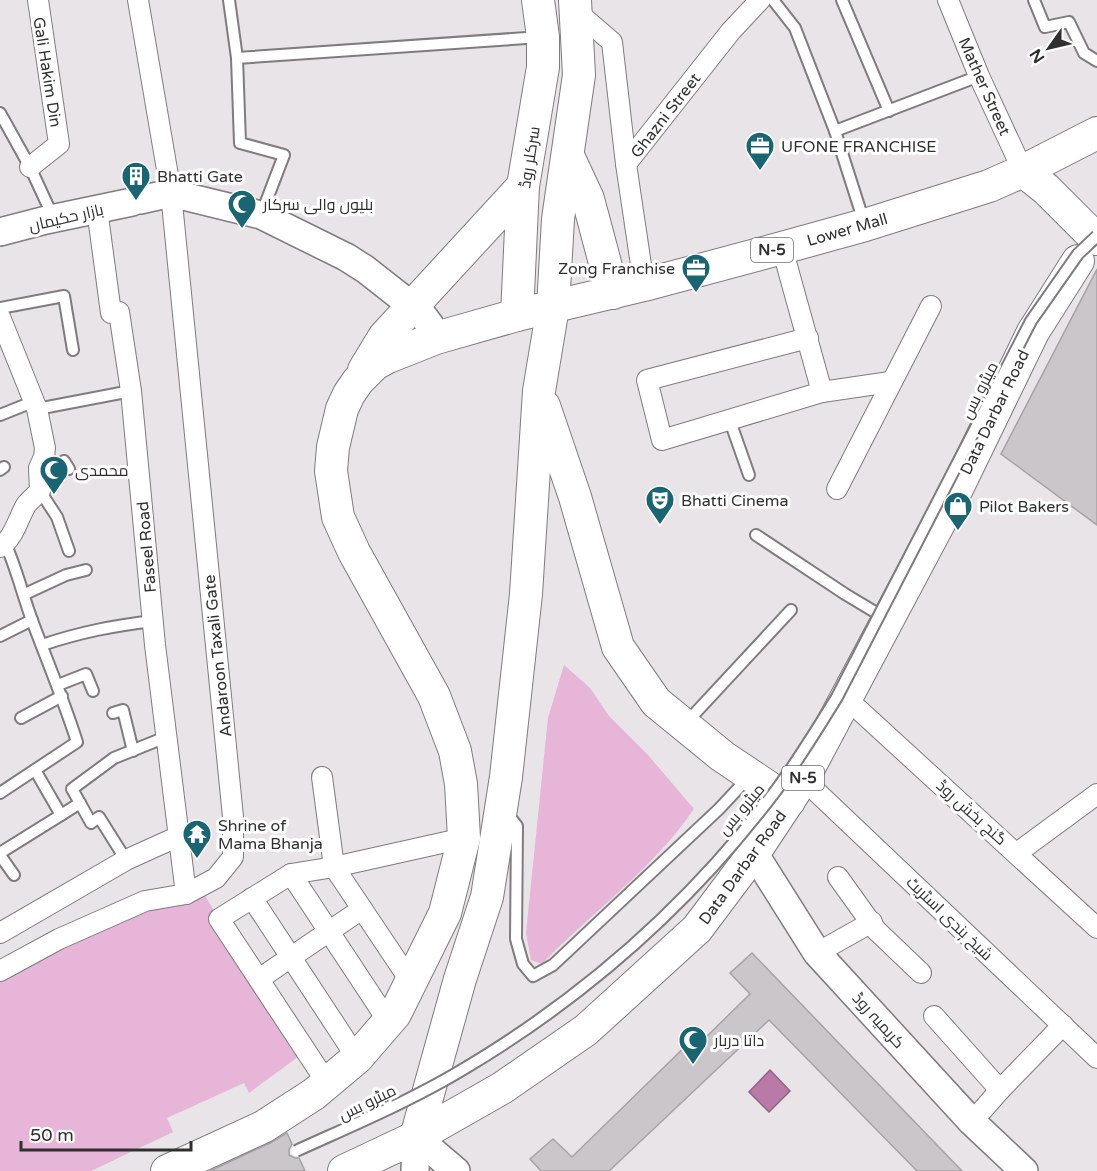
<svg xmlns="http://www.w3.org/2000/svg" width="1097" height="1171" viewBox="0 0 1097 1171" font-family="'Varela Round',Cairo,sans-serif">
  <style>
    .green { fill: #e6b5d7 }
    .water { fill: #b97aa7; stroke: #906484; stroke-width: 1.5 }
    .building { fill: #cac6c9; stroke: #a6a3a5; stroke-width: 1.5 }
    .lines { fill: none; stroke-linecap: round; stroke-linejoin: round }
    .lane-casing { stroke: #7f7b7e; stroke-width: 14 }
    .street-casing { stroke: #7f7b7e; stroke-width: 22 }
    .secondary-casing { stroke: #7f7b7e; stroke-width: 30 }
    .primary-casing { stroke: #7f7b7e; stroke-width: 34 }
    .lane { stroke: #fff; stroke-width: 10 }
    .street { stroke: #fff; stroke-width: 20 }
    .secondary { stroke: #fff; stroke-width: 27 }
    .primary { stroke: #fff; stroke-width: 32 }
    .lane-bridge-casing { stroke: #7f7b7e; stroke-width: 14; stroke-linecap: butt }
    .lane-bridge { stroke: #fff; stroke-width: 10 }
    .labels { text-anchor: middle; stroke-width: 6; stroke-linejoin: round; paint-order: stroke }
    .shield { fill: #fff; stroke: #6f6e6f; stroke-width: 1.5 }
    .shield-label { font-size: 15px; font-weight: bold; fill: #313031 }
    .street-label { font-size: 16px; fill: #313031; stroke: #fff }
    .poi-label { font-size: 16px; fill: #313031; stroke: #fff; text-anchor: start }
  </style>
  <rect width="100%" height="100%" fill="#e8e4e7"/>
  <g class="green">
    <path d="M564,665L590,688L609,716L648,755L694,809C653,869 592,912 542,964L531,960L526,933L548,718Z"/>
    <path d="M200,887L219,919L306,1051L249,1093L244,1083L167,1118L173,1132L91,1171H0V971Z"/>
  </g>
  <path class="water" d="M770,1070L790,1091L769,1112L749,1092Z"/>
  <g class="building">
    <path d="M1097,269V525L1001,454Z"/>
    <path d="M752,953L962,1171H917L769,1020L609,1171H541L530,1159L553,1139L572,1157L694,1038L701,1042L750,994L730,973Z"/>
    <path d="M287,1133L292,1144L289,1150V1155L295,1158H299L305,1171H210L270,1143Z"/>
  </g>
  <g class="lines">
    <g class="lane-casing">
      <g id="lane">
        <path d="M229,0L237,58L240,143L284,155L261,215"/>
        <path d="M773,0L795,28L835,131L864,222"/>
        <path d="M842,0L889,111"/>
        <path d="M1034,0L1045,27L1069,22L1084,53L1097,61"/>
        <path d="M237,58L541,37"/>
        <path d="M0,113L30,167L54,219"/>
        <path d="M835,131L979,76"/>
        <path d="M0,308L64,296L73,350"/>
        <path d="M37,409L131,391"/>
        <path d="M0,415L35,401"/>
        <path d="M730,421L749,475"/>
        <path d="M0,470L4,467"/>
        <path d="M39,478L64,461L69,469"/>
        <path d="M40,491L57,517L69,551"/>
        <path d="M756,535L845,594L885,618"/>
        <path d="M25,594L66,575L86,570"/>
        <path d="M0,636L32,620"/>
        <path d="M42,645C81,632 112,626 153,621"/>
        <path d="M58,685L86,674L93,691"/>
        <path d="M113,713L123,710L133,751"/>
        <path d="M21,718L62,696"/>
        <path d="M686,723L791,610"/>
        <path d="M0,793L77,742C64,701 48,663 33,623C23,597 17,569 5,543"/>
        <path d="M80,803L91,823L99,817L126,860"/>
        <path d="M507,813L517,826L516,939L523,964L533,976L553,965L719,809L748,778"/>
        <path d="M61,815L80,803L72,789L114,758L166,737"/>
        <path d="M0,853L61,815L35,770"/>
        <path d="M0,855L14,875"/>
      </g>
    </g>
    <g class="street-casing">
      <g id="street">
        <path d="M948,0L979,76L1023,171"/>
        <path d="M576,11L612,42L626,164"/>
        <path d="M30,167L59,144L38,0"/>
        <path d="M97,209L111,313L119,312L131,391L155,645L186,894"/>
        <path d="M782,248L822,392"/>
        <path d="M644,285L626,164L731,31L760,0"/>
        <path d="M0,317L37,409L45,448L44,457L39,468L40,491C35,496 30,500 26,505C18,519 14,538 0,547"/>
        <path d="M808,338L647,380L662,440L822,392L890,382"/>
        <path d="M837,489L931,306"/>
        <path d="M846,698L1097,928"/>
        <path d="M322,777L334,867L411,982"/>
        <path d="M803,779L1097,1058"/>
        <path d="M1017,853L1097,794"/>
        <path d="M291,874L388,1021"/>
        <path d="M838,877L876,930L921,973"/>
        <path d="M252,898L357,1058"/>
        <path d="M0,933L126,860L179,836"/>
        <path d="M817,953L872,922"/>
        <path d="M0,971L59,939L145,901L186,894L216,878L233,857V817L171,193L138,0"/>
        <path d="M259,979L362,909"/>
        <path d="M934,1016L1000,1090"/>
        <path d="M327,1083L219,919L291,874L334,867L464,838"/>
        <path d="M972,1122L1000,1090L1063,1025"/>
      </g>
    </g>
    <g class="secondary-casing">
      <g id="secondary">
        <path d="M140,200L171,193L261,215L346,257L365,269L421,313L430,325L436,338"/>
        <path d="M0,232L46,220L132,202"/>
        <path d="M754,853L817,953L972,1122L1024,1171"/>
        <path d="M416,1137L456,1171"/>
        <path d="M415,1171L416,1137"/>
      </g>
    </g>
    <g class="primary-casing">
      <g id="primary">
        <path d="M568,156L588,199L613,293"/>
        <path d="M1023,171L1046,189L1096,239"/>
        <path d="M517,315L523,186L543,67V37L538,0"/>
        <path d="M364,370L384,337L523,186"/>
        <path d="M544,406L575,497L618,647L656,702L722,756L789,801"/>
        <path d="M416,1137L460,979L487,897L506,777L526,594L539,391L553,307L558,219L579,75L575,0"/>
        <path d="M167,1171L263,1127L314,1094L357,1058L395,1014L445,913L464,838L461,784L455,751L434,696L354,552L338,517L331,471L333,447L342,409L349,394L358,381L375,364L388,357L436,338L517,315L644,285L782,248L865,225L989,186L1023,171L1097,133"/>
        <path d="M344,1171L416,1137L502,1088L586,1030L697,929L754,853L803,779L952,499L1033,332L1078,261"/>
      </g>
    </g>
    <use href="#lane" class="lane"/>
    <use href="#street" class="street"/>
    <use href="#secondary" class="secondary"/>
    <use href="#primary" class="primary"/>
    <g class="lane-bridge-casing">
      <path id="lane-bridge" d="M296,1151C353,1125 413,1100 467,1067C587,995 693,901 777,789C799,759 818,728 837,697L1031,321L1078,254L1097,236"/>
    </g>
    <use href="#lane-bridge" class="lane-bridge"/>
  </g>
  <defs>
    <g id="office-pin" transform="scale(1.5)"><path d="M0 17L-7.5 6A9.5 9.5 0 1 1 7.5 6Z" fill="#1b6471" stroke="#fff"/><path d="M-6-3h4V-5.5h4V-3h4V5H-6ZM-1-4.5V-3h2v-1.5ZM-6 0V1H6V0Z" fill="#fff"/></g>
    <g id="building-pin" transform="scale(1.5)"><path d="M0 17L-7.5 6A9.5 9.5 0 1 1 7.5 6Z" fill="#1b6471" stroke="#fff"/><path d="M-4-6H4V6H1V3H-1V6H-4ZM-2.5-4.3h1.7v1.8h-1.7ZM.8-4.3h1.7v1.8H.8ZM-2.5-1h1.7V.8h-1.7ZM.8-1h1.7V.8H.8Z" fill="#fff"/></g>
    <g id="mosque-pin" transform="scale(1.5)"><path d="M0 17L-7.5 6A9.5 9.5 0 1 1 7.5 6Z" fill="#1b6471" stroke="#fff"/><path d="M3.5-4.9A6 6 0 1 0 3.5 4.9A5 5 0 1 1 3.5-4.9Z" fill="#fff"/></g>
    <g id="theatre-pin" transform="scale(1.5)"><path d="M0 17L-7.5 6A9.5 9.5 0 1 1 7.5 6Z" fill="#1b6471" stroke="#fff"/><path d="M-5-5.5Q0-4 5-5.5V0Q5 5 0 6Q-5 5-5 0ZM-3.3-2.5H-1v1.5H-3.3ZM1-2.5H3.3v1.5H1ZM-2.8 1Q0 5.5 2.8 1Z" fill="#fff"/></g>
    <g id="shop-pin" transform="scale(1.5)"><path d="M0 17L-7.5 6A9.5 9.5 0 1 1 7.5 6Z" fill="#1b6471" stroke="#fff"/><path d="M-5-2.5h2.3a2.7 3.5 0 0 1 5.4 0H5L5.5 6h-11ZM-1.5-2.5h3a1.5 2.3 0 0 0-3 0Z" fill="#fff"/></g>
    <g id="temple-pin" transform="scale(1.5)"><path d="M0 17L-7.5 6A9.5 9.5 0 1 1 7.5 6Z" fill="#1b6471" stroke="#fff"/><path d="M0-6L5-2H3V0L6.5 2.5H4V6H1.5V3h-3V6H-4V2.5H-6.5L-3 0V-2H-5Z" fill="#fff"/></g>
  </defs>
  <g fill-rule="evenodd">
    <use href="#office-pin" x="760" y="146"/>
    <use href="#building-pin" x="136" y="176"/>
    <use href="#mosque-pin" x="242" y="204"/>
    <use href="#office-pin" x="696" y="268"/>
    <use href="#mosque-pin" x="54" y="470"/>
    <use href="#theatre-pin" x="660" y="500"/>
    <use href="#shop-pin" x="958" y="506"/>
    <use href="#temple-pin" x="197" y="834"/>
    <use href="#mosque-pin" x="693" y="1040"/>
  </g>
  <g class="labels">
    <g class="shield">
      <rect x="751" y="238" width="42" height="24" rx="4.5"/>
      <rect x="782" y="766" width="42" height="24" rx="4.5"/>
    </g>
    <g class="shield-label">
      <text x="772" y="255">N-5</text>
      <text x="803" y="783">N-5</text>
    </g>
    <g class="street-label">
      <text transform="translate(48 72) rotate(81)" y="6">Gali Hakim Din</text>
      <text transform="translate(985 86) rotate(66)" y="6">Mather Street</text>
      <text transform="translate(665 115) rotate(-52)" y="6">Ghazni Street</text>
      <text transform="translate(529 157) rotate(-81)" y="6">سرکلر روڈ</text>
      <text transform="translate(66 217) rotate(-13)" y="6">بازار حکیماں</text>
      <text transform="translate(847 229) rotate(-16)" y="6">Lower Mall</text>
      <text transform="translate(979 390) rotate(-63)" y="6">میٹرو بس</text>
      <text transform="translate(994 412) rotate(-64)" y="6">Data Darbar Road</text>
      <text transform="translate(146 547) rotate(-95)" y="6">Faseel Road</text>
      <text transform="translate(217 656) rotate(-96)" y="6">Andaroon Taxali Gate</text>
      <text transform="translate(741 809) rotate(-50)" y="6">میٹرو بس</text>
      <text transform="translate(972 812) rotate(42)" y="6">گنج بخش روڈ</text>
      <text transform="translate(742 867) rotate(-54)" y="6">Data Darbar Road</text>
      <text transform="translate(950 918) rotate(44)" y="6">شیخ ہندی اسٹریٹ</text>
      <text transform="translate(879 1020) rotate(48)" y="6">کریمیہ روڈ</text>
      <text transform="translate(367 1102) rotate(-26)" y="6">میٹرو بس</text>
    </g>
    <g class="poi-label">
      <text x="781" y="152">UFONE FRANCHISE</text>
      <text x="157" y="182">Bhatti Gate</text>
      <text x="263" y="210">بلیوں والی سرکار</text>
      <text x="675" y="274" text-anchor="end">Zong Franchise</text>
      <text x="75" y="476">محمدی</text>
      <text x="681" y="506">Bhatti Cinema</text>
      <text x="979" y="512">Pilot Bakers</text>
      <text x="218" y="831">Shrine of<tspan x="218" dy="18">Mama Bhanja</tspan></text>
      <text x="714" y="1046">داتا دربار</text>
    </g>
  </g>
  <g transform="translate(1049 48) rotate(236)" stroke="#ffffff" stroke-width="4.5" paint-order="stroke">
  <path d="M0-4.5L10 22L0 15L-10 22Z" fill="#313031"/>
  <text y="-9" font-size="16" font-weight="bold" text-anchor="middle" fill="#313031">N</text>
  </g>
  <path d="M21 1141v9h170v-9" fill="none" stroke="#313031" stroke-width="3"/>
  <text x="30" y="1141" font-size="18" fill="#313031" stroke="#ffffff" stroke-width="4.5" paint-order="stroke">50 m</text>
</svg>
